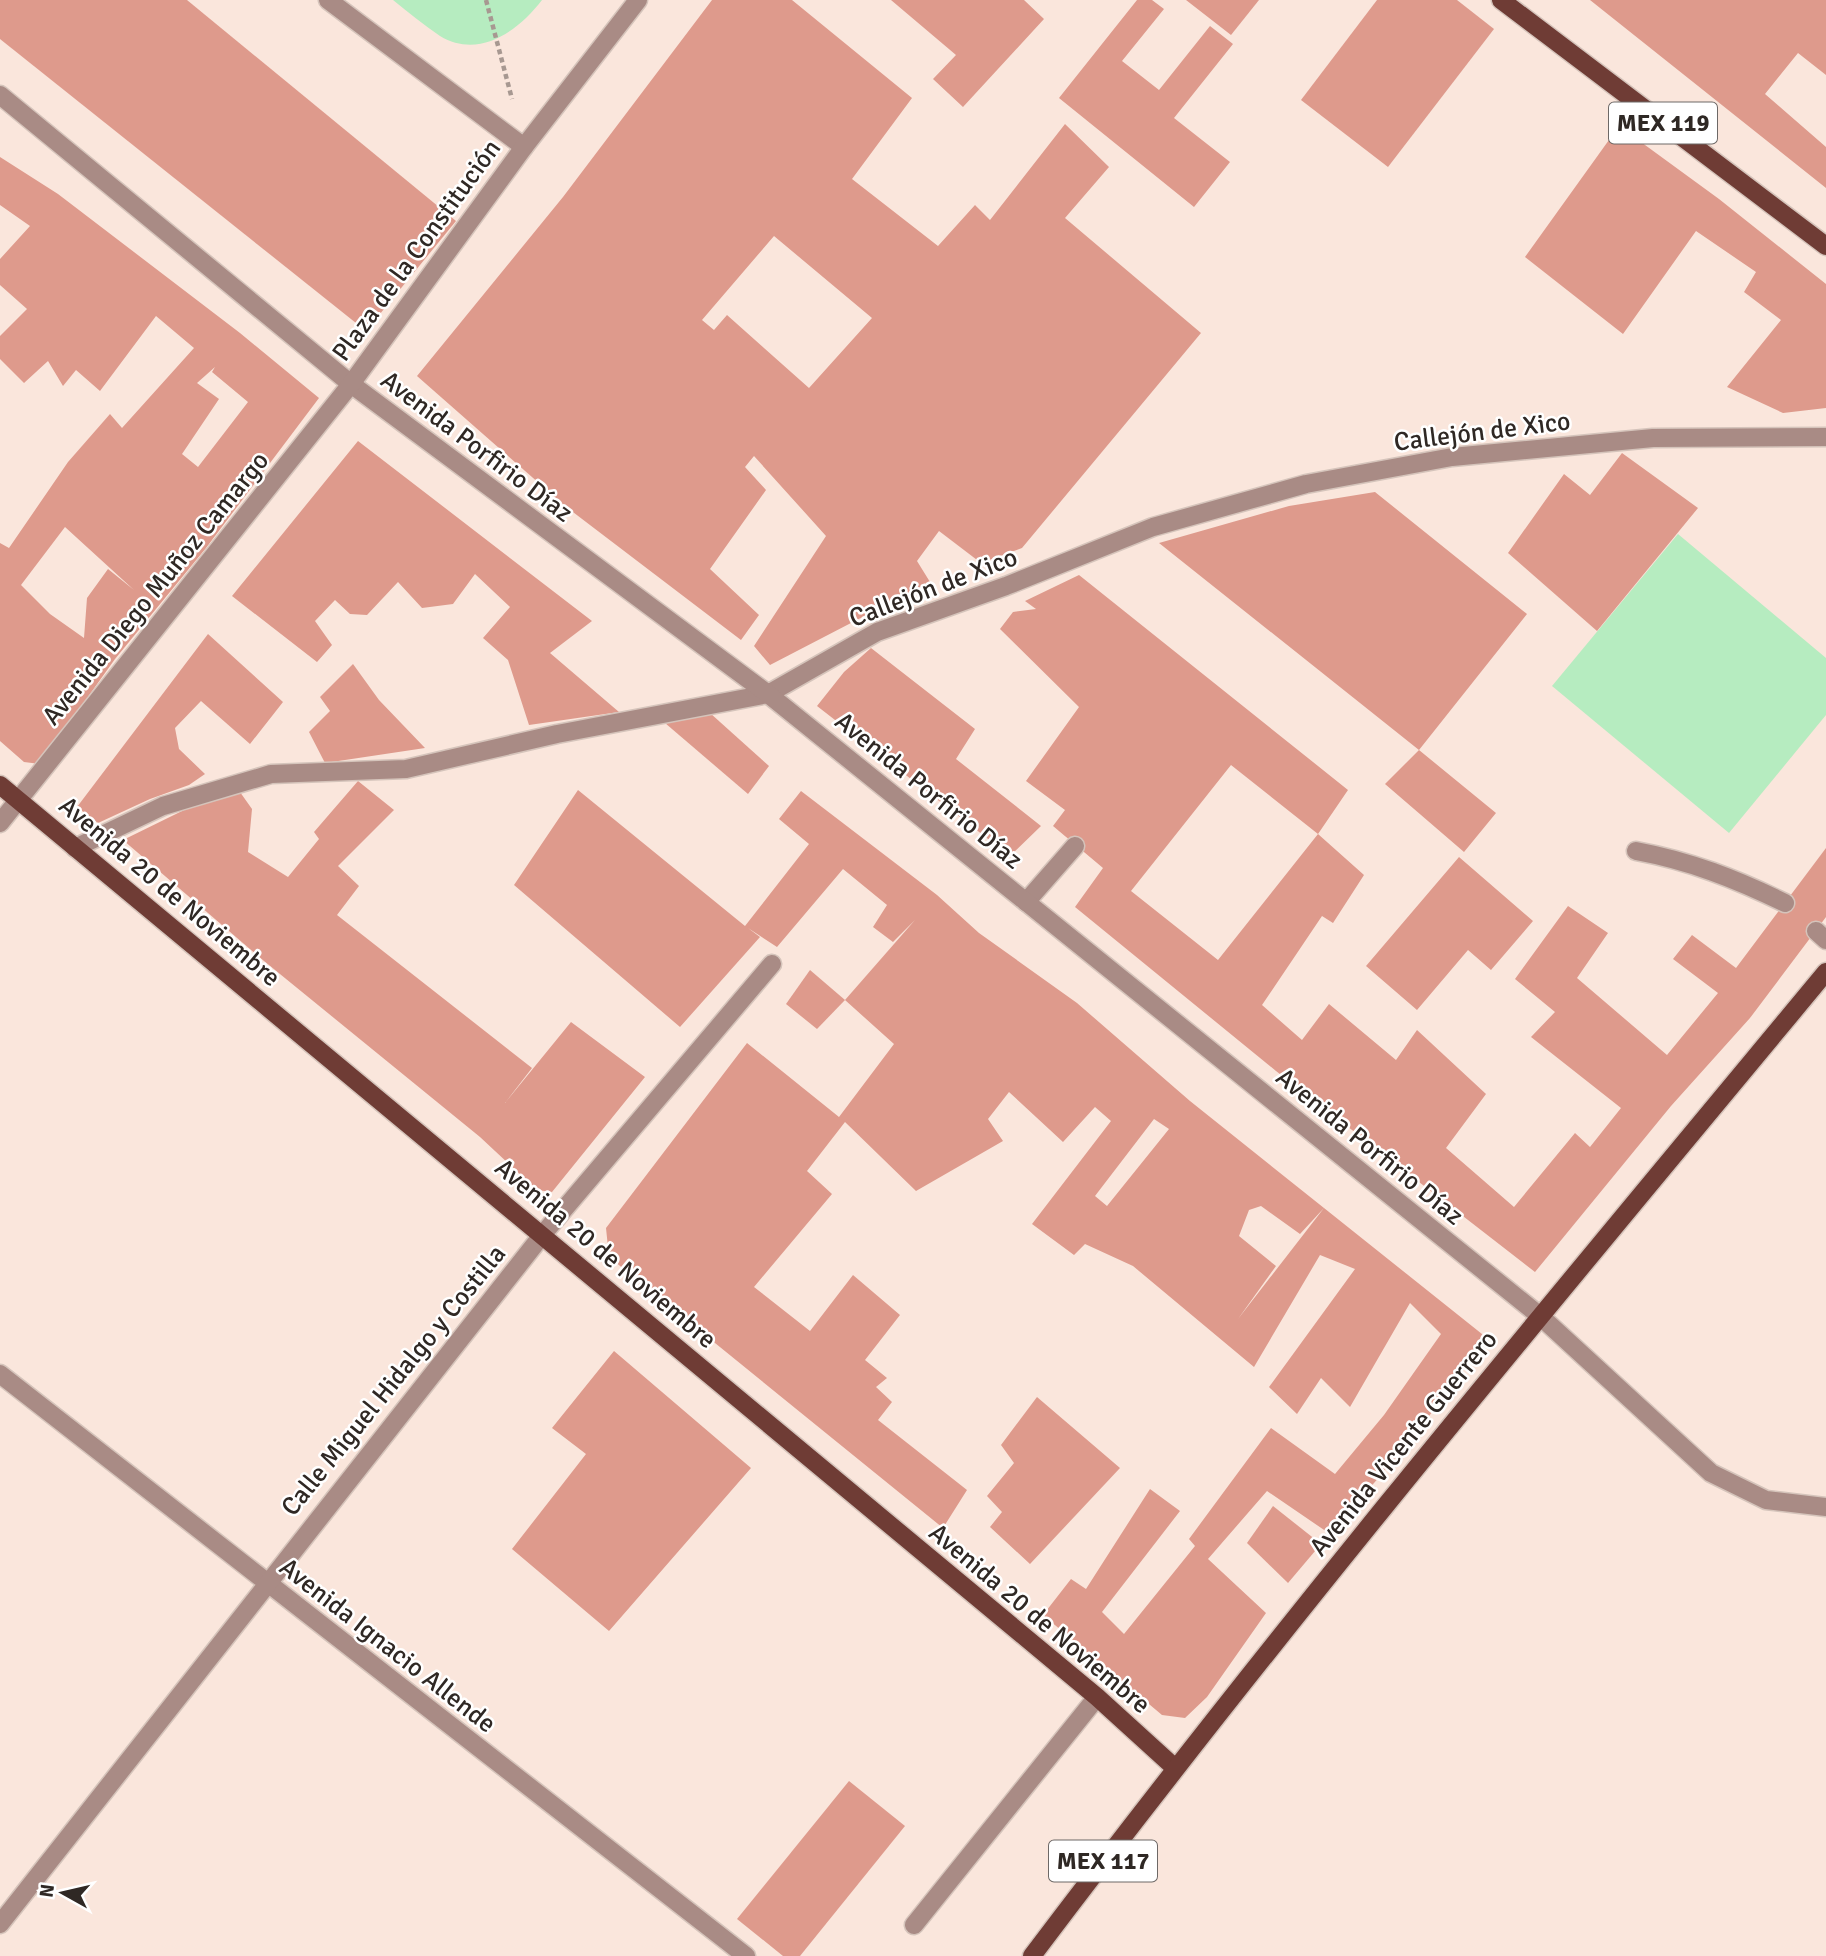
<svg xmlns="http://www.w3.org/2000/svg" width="1826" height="1956" viewBox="0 0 1826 1956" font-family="Signika,sans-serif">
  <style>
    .green { fill: #b6ecc0 }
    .building { fill: #de9a8c; fill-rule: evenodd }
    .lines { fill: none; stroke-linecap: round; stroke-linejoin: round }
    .lane-casing { stroke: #d5c4bb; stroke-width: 21 }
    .street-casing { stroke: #d5c4bb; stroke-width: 21 }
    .primary-casing { stroke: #d5c4bb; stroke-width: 21 }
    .path { stroke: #a79891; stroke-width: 4.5; stroke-dasharray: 5 3.5; stroke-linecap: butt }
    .lane { stroke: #a98b85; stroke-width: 18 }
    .street { stroke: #a98b85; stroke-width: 18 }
    .primary { stroke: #6f3c35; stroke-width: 18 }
    .labels { text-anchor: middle; stroke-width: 5; stroke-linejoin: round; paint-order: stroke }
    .shield { fill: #fff; stroke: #6d6866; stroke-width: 2 }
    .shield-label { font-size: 24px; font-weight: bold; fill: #2f2824 }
    .street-label { font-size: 26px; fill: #2f2824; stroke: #fff }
  </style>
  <rect width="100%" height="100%" fill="#fae6dc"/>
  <g class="green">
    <path d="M393,0H542C519,30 480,60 440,36C424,25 408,12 393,0Z"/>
    <path d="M1678,534L1826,658V715L1729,833L1552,686Z"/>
  </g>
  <g class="building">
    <path d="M0,0H187L456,221L366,331L0,39Z"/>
    <path d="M712,0H792L912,98L852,179L938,246L975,205L990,220L1065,124L1109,167L1065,218L1201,333L1022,548L981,563L939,531L917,561L930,582L770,665L754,646L826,536L754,456L745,467L766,490L710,569L759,615L741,640L565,506L417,376L563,197ZM774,236L872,318L809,388L727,315L714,330L702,320Z"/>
    <path d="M891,0H1024L1044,19L963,107L933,79L956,55Z"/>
    <path d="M1137,0H1152L1164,9L1122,61L1159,90L1210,26L1233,44L1174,118L1230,162L1194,207L1059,98Z"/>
    <path d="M1186,0H1259L1231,35Z"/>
    <path d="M1377,0H1457L1494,29L1388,167L1301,100Z"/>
    <path d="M1590,0H1826V75L1798,53L1765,94L1826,147V188Z"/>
    <path d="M1619,126L1719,199L1826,284V408L1783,413L1727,387L1781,320L1744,292L1756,272L1696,231L1623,334L1525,257Z"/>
    <path d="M0,157L58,194L240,333L319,398L206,548L115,659L40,764L24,762L0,741V543L9,548L68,462L110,414L122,428L194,348L156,316L100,391L76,370L63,386L48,361L24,383L0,359V336L27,309L0,285V259L30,226L0,205ZM215,367L212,372L248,402L198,467L182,454L219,399L197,383ZM65,527L134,590L108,569L87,598L84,638L50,614L21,585Z"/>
    <path d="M358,441L592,621L550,653L619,712L529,725L508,660L483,638L510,607L475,574L453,604L422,608L398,582L367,615L350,614L335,600L315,621L332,645L317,662L232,596Z"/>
    <path d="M1622,453L1698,508L1597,631L1508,553L1564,474L1590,495Z"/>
    <path d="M1375,492L1527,614L1419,750L1496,813L1464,852L1385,784L1419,750L1159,543L1289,506Z"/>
    <path d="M1079,575L1348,790L1318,834L1231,765L1131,891L1218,960L1318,834L1364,875L1333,923L1322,916L1262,1005L1302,1040L1329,1004L1396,1060L1417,1030L1486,1094L1446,1148L1514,1207L1575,1133L1590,1147L1621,1108L1531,1037L1555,1012L1515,979L1568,906L1608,933L1577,978L1667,1055L1718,993L1673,959L1692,935L1736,968L1826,848V917L1750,1018L1671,1106L1535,1272L1276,1071L1075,907L1103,868L1053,826L1065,810L1026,781L1079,707L1000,629L1013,612L1036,609L1025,601Z"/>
    <path d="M208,634L283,702L250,744L201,701L175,728L179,749L205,774L189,785L150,799L98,823L77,807Z"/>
    <path d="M871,648L975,729L956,759L1041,826L1010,856L817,706L844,672Z"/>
    <path d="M353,664L379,700L425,748L325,763L309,732L330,711L320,697Z"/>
    <path d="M710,713L769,766L748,794L665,723Z"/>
    <path d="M358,781L394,810L338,866L359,886L337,915L532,1068L505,1103L571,1022L645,1077L552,1192L537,1190L480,1137L264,961L123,840L235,785L252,809L248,852L288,877L319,839L314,832Z"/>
    <path d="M578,790L745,926L809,844L779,819L801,791L937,895L979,933L1077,1003L1190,1101L1324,1208L1300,1234L1261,1206L1249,1210L1239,1236L1276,1266L1238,1319L1324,1208L1487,1338L1412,1439L1330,1534L1267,1491L1208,1559L1266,1613L1207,1697L1185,1718L1162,1715L1043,1615L1071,1579L1086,1589L1150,1489L1180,1511L1102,1612L1124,1634L1195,1546L1189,1539L1271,1428L1335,1474L1384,1415L1441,1334L1410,1303L1350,1407L1321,1378L1297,1414L1269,1387L1355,1269L1320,1255L1254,1367L1133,1266L1085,1244L1074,1255L1032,1224L1111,1121L1095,1107L1063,1142L1009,1092L988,1119L1003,1141L916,1191L845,1122L807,1171L832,1194L754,1287L810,1331L853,1275L900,1315L865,1360L887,1378L876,1387L892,1402L878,1420L967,1490L943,1528L609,1257L606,1228L747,1043L839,1117L894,1044L845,1000L915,920L893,942L873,927L887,905L843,869L777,947L748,928L760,937L680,1027L514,885ZM1154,1119L1169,1129L1107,1206L1095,1196Z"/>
    <path d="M1459,857L1533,921L1491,970L1468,950L1417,1010L1366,966Z"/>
    <path d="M810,970L845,1000L817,1029L786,1004Z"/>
    <path d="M614,1351L751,1468L609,1631L512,1549L586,1454L552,1428Z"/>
    <path d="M1037,1397L1120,1468L1030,1564L990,1527L1002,1512L987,1496L1014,1463L1001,1445Z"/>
    <path d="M1273,1506L1321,1544L1288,1583L1247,1543Z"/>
    <path d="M849,1781L905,1826L800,1956H783L737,1919Z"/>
  </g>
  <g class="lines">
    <g class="lane-casing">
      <g id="lane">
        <path d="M75,848L163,806L271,774L406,769L557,734L768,694L877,632L1006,586L1153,527L1306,484L1452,457L1653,438L1826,437"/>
        <path d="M1636,851C1690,861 1736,879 1785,903"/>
        <path d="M1026,902L1075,846"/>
        <path d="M1816,931L1826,940"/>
        <path d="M914,1925L1097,1697"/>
      </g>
    </g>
    <g class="street-casing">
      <g id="street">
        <path d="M328,0L524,147"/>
        <path d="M0,95L351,384L768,694L1540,1316L1711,1473L1766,1500L1826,1507"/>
        <path d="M0,823L351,384L524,147L638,0"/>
        <path d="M0,1374L746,1956"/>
        <path d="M0,1924L543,1234L772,964"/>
      </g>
    </g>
    <g class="primary-casing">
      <g id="primary">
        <path d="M1501,0L1826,246"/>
        <path d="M0,785L1097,1697L1174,1767"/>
        <path d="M1032,1956C1286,1619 1557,1296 1826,972"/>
      </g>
    </g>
    <path class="path" d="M486,0L512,99"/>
    <use href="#lane" class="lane"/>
    <use href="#street" class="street"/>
    <use href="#primary" class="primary"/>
  </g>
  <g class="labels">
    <g class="shield">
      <rect x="1609" y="102.5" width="108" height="41" rx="5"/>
      <rect x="1049" y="1840.5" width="108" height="41" rx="5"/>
    </g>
    <g class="shield-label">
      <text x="1663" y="131">MEX 119</text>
      <text x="1103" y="1869">MEX 117</text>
    </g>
    <g class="street-label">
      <text transform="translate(416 250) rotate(-54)" y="9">Plaza de la Constitución</text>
      <text transform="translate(1482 431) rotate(-7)" y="9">Callejón de Xico</text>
      <text transform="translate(477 446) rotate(37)" y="9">Avenida Porfirio Díaz</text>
      <text transform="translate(933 587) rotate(-21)" y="9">Callejón de Xico</text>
      <text transform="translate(155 588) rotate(-51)" y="9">Avenida Diego Muñoz Camargo</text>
      <text transform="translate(929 790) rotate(39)" y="9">Avenida Porfirio Díaz</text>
      <text transform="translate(170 891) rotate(40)" y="9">Avenida 20 de Noviembre</text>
      <text transform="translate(1370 1146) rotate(39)" y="9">Avenida Porfirio Díaz</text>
      <text transform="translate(606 1253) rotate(40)" y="9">Avenida 20 de Noviembre</text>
      <text transform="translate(393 1380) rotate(-51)" y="9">Calle Miguel Hidalgo y Costilla</text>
      <text transform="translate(1403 1443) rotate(-51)" y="9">Avenida Vicente Guerrero</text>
      <text transform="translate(1040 1618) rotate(40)" y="9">Avenida 20 de Noviembre</text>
      <text transform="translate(388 1645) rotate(38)" y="9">Avenida Ignacio Allende</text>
    </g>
  </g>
  <g transform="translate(63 1893) rotate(278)" stroke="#ffffff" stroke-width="5" paint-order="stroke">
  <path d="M0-5L12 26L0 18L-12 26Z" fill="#2f2824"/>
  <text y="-10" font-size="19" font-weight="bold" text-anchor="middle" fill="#2f2824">N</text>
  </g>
</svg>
